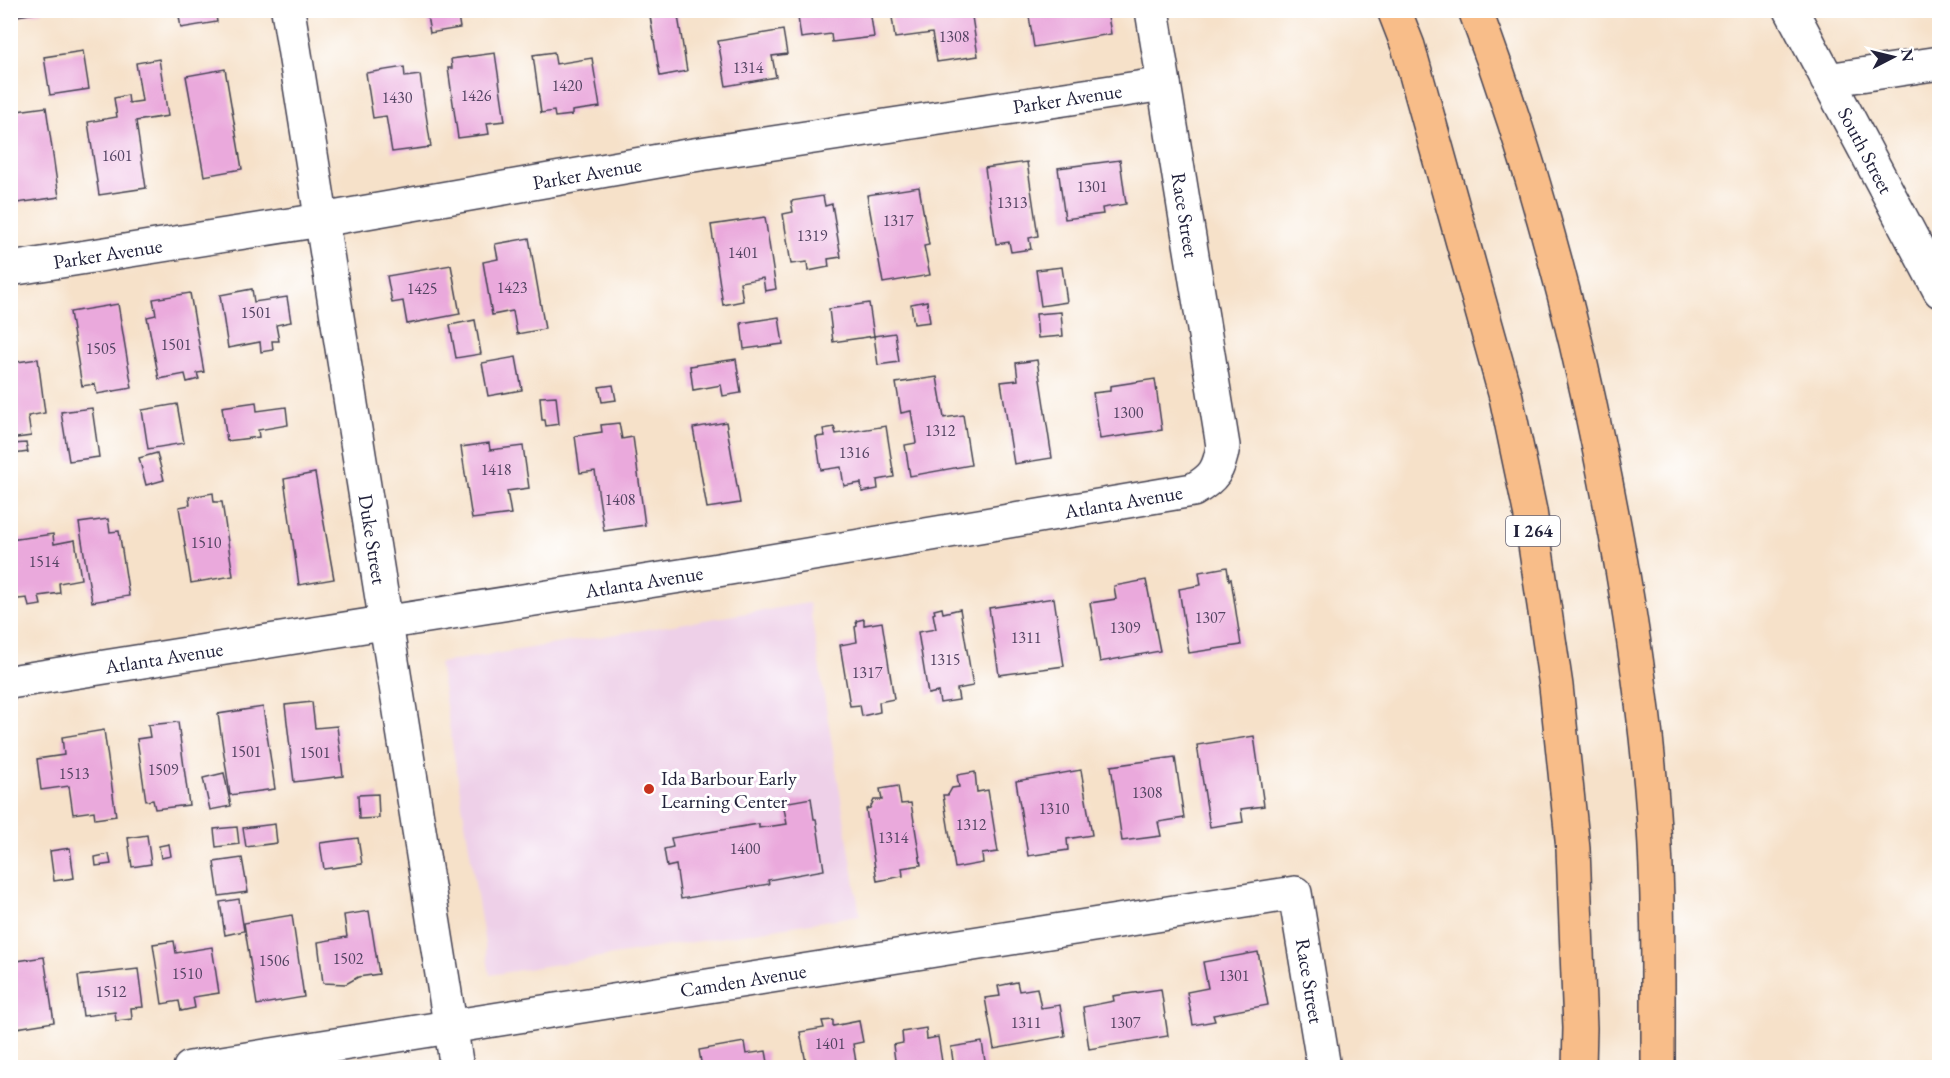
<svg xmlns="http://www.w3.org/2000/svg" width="1950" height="1078" viewBox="0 0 1950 1078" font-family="'EB Garamond',serif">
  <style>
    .built { fill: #eed0e8 }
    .building { fill: #eaa9dc }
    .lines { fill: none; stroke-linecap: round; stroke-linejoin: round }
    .minor-casing { stroke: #423f50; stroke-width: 36 }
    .highway-casing { stroke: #423f50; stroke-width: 36 }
    .minor { stroke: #fff; stroke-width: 33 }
    .highway { stroke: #f8bd89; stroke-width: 33 }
    .poi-dot { fill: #c8321e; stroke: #fff; stroke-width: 2 }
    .labels { text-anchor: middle; stroke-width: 6; stroke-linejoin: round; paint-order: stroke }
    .number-label { font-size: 16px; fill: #544463 }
    .shield { fill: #fff; stroke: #646476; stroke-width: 1.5 }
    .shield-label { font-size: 18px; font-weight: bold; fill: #22223b }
    .street-label { font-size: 20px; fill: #22223b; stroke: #fff }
    .poi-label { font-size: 20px; fill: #22223b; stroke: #fff; text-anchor: start }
  </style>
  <rect width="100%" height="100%" fill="#fff"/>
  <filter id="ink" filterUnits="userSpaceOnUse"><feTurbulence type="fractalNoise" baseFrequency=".0167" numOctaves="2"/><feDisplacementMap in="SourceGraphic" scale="12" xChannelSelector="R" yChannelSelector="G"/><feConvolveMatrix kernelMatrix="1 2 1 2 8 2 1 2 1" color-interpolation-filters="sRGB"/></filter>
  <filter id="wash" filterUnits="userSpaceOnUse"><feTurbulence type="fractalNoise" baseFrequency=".008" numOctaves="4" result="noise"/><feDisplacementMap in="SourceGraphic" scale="24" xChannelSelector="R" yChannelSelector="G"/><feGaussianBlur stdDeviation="1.35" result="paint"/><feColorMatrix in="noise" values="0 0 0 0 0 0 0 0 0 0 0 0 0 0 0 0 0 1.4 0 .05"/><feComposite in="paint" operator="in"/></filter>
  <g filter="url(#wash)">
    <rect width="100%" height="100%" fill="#f6e1c9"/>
    <path class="built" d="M809,603L860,915L490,975L439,663Z"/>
    <g id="blocks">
      <g class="building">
        <path d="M10,10H42V12L10,17Z"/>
        <path d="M178,10H215L217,22L181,28Z"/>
        <path d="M426,10H457L460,28L430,33Z"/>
        <path d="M649,10H677L687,71L660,76Z"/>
        <path d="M797,10H870L874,37L832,42L831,34L801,38Z"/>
        <path d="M891,10H971L978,56L937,62L932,33L895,38Z"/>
        <path d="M1028,10H1107L1111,34L1034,47Z"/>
        <path d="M783,30L787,54L772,56L776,77L726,86L718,41Z"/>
        <path d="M83,51L89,89L50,95L44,57Z"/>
        <path d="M554,52L556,64L592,58L600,107L572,111V115L555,117L554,111L541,113L533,55Z"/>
        <path d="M495,53L505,121L487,123L489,134L458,138L448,68H452L451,59Z"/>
        <path d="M159,59L168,116L136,121L146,188L99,195L88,122L117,117L114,98L128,95L129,103L142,101L136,63Z"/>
        <path d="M404,67L405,77L420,75L431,147L392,152L386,116L373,118L366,73Z"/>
        <path d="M225,69L242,169L204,176L186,76Z"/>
        <path d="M46,107L59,197L10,204V112Z"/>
        <path d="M1120,160L1126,204L1102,208L1103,214L1065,219L1058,168Z"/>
        <path d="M1027,162L1038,236L1029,238L1031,249L1011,252L1009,242L996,244L985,168Z"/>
        <path d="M919,187L929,245L924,246L930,275L883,283L867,195Z"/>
        <path d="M823,196L825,206L832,204L841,257L828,259L829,267L808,271L807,262L791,264L783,214L793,212L791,201Z"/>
        <path d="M765,217L776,289L765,291L763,278L740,282L743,301L723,305L711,225Z"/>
        <path d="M529,238L545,329L517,334L513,311L492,315L483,262L498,259L495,244Z"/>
        <path d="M451,265L460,314L407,324L403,301L392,303L387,276Z"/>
        <path d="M1062,267L1067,302L1041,306L1036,270Z"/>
        <path d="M252,289L254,302L287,297L291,322L276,325L279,341H272L273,350L261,352L260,342L228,348L220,295Z"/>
        <path d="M190,293L204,372L197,373L199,379L187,382L185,374L159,379L147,317L156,315L153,299Z"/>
        <path d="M927,301L930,322L914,324L911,304Z"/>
        <path d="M869,303L874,336L833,342L829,309Z"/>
        <path d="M118,304L132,388L97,394L95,384L82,386L70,312Z"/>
        <path d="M1061,312L1063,336L1038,338L1036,314Z"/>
        <path d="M779,317L783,344L744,349L741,323Z"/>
        <path d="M475,320L481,354L456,358L450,325Z"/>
        <path d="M895,333L899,362L878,365L874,336Z"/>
        <path d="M516,357L522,390L488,396L482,363Z"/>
        <path d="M38,359L45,413L28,416L31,436L10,439V363Z"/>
        <path d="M736,359L741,393L723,396L721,385L693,390L690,366Z"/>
        <path d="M1037,360L1052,458L1014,464L1001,382L1018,380L1016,363Z"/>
        <path d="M937,377L944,418L963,415L971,465L910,476L905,445L916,443L911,411L901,413L896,383Z"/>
        <path d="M1155,379L1162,430L1100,439L1093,393L1110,391V386Z"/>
        <path d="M613,385L616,400L602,402L599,387Z"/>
        <path d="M556,396L559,424L546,426L545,420H542L540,397Z"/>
        <path d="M256,402L257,411L286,407L288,425L258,430L259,437L227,441L222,407Z"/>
        <path d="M177,404L184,443L148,449L142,410Z"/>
        <path d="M92,408L99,457L69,461L61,412Z"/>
        <path d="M726,422L740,503L707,508L693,428Z"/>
        <path d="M619,423L622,439L633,437L645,525L604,531L595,471L580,473L575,436L602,432L601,425Z"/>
        <path d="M886,426L894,477L877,480L878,489L862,492L861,483L844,486L841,467L821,470L816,437L825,436L823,429L834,427L836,434Z"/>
        <path d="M26,443L28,452L14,454L13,444Z"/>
        <path d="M489,443L490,450L523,446L529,488L507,491L511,514L472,519L461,447Z"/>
        <path d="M157,453L164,480L146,485L139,458Z"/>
        <path d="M315,473L334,579L299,585L284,479Z"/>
        <path d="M213,493L214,502H222L233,576L191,583L179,507L190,505L189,497Z"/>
        <path d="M108,519L110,532L119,531L129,596L92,602L79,523Z"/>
        <path d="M53,534L54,544L75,540L81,579L59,583L60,593L39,596L41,605L29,607L27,598L10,600V540Z"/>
        <path d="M1227,567L1229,580L1231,579L1241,645L1189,653L1179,589L1201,585L1199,572Z"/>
        <path d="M1146,580L1160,651L1100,662L1090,603L1116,599L1114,586Z"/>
        <path d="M1054,598L1064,666L999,675L989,608Z"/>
        <path d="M942,608L943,613L960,609L973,686L957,689L959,700L940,703L938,692L928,694L918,632L936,629L933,614L935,613L934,610Z"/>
        <path d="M864,619V625L882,622L894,699L879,702L880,712L862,716L860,705L850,706L840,645L857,642L855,627L857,626L856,621Z"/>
        <path d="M312,702L315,728L337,726L343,776L294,782L285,705Z"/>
        <path d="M263,707L275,789L230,795L218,714Z"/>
        <path d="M178,722L189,805L155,809L153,800L146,801L137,739L150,737L148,725Z"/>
        <path d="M104,730L116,816L95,819L94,811L73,814L69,786L41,790L37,759L64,755L62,737Z"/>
        <path d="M1254,736L1264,806L1241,809L1243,822L1210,827L1197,745Z"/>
        <path d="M1175,757L1184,818L1158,822L1161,836L1122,841L1111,766Z"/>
        <path d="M1081,770L1092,835L1067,839L1068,850L1028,856L1016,781Z"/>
        <path d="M975,772L977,792L988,790L998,852L982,854L983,863L955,868L943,795H948L952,788L959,787L957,775Z"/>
        <path d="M224,773L231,806L210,810L203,778Z"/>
        <path d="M898,786L901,804L911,803L921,865L902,868L903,876L877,881L866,809L870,808L874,800H882L880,789Z"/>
        <path d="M378,794L379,818L359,819L358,795Z"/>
        <path d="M811,798L814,819H816L824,870L768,880L769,884L681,899L676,865L667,867L664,849L673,847L671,838L759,824V828L787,824L783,803Z"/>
        <path d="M10,801L15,824H10Z"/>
        <path d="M275,824L277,843L246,847L243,828Z"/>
        <path d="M237,827L239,844L216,847L214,829Z"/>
        <path d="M147,835L151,864L132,867L128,838Z"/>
        <path d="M358,838L362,864L324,869L320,843Z"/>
        <path d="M169,844L171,856L161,858L159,846Z"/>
        <path d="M70,848L74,878L54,881L50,851Z"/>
        <path d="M109,854L111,864L96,866L95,857Z"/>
        <path d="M242,858L248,892L219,896L214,862Z"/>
        <path d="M239,899L244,931L225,935L220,902Z"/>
        <path d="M369,911L379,974L358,977L346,984L323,983L318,942L347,937L344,915Z"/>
        <path d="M292,915L304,997L257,1005L244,923Z"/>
        <path d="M174,941L176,953L212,947L219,993L193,997L195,1008L181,1011L179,1001L162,1004L153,944Z"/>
        <path d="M1258,952L1268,1005L1213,1015L1215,1021L1193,1025L1187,992L1208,988L1203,962Z"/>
        <path d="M44,957L54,1022L10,1029V962Z"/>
        <path d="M138,969L143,1007L131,1008L132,1019L116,1021L115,1012L83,1016L78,976Z"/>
        <path d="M1017,982L1019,991L1037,988L1041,1008L1060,1005L1065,1036L994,1049L985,998L1000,996L998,986Z"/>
        <path d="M1161,989L1168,1036L1089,1049L1083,1007L1114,1001L1113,996Z"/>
        <path d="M833,1020V1026L859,1021L863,1042L853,1044L857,1068H807L800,1032L824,1028L822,1021Z"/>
        <path d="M926,1028L927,1039L938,1037L943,1068H896L893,1045L903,1043L902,1032Z"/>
        <path d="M744,1042L746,1054L766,1051L769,1068H702L699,1050Z"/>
        <path d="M982,1042L986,1068H954L951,1047Z"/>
      </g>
    </g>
  </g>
  <g filter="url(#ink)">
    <use href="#blocks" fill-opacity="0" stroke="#423f50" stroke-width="1.5"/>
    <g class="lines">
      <g class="minor-casing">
        <g id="minor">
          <path id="s1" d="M288,10L457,1068"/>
          <path id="s2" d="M1791,10L1940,291"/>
          <path d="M1827,80L1940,63"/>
          <path id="s3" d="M10,269L321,220L687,156L1164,84"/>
          <path id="s4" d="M10,682L712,571L1193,490C1214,478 1219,470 1223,446L1152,10"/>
          <path id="s5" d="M190,1068L1295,893L1324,1068"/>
        </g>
      </g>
      <g class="highway-casing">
        <g id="highway">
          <path d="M1394,10L1408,46L1506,397L1530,511L1556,686L1573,849L1580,1028L1579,1068"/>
          <path d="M1475,10C1529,153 1569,300 1599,448C1624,569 1644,690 1653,813C1659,898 1658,983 1658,1068"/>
        </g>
      </g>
      <use href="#minor" class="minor"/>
      <use href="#highway" class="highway"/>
    </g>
  </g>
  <circle class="poi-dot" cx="649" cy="789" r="6"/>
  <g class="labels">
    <g class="number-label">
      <text x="954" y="42">1308</text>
      <text x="748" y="73">1314</text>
      <text x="567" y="91">1420</text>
      <text x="476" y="101">1426</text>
      <text x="397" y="103">1430</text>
      <text x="117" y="161">1601</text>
      <text x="1092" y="192">1301</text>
      <text x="1012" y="208">1313</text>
      <text x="898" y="226">1317</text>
      <text x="812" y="241">1319</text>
      <text x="743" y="258">1401</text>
      <text x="512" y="293">1423</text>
      <text x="422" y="294">1425</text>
      <text x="256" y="318">1501</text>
      <text x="176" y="350">1501</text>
      <text x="101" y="354">1505</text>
      <text x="1128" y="418">1300</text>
      <text x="940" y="436">1312</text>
      <text x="854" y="458">1316</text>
      <text x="496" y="475">1418</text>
      <text x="620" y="505">1408</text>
      <text x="206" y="548">1510</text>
      <text x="44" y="567">1514</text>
      <text x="1210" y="623">1307</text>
      <text x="1125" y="633">1309</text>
      <text x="1026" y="643">1311</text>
      <text x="945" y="665">1315</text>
      <text x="867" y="678">1317</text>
      <text x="246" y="757">1501</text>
      <text x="315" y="758">1501</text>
      <text x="163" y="775">1509</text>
      <text x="74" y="779">1513</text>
      <text x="1147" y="798">1308</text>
      <text x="1054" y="814">1310</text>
      <text x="971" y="830">1312</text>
      <text x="893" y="843">1314</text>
      <text x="745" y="854">1400</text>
      <text x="348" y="964">1502</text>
      <text x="274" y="966">1506</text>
      <text x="187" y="979">1510</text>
      <text x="1234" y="981">1301</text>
      <text x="111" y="997">1512</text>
      <text x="1026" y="1028">1311</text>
      <text x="1125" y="1028">1307</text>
      <text x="830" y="1049">1401</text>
    </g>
    <rect class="shield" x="1506" y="516" width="54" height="30" rx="4.5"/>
    <g class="shield-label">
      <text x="1533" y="537">I 264</text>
    </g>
    <g class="street-label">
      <text dy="7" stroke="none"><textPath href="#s3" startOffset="1071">Parker Avenue</textPath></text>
      <text dy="7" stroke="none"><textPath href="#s2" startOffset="159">South Street</textPath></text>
      <text dy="7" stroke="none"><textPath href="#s3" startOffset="585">Parker Avenue</textPath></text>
      <text transform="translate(1185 215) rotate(81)" y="7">Race Street</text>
      <text dy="7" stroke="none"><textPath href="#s3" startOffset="99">Parker Avenue</textPath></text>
      <text dy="7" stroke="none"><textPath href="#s4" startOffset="1128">Atlanta Avenue</textPath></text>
      <text dy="7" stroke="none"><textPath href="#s1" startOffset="536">Duke Street</textPath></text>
      <text dy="7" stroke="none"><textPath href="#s4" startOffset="642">Atlanta Avenue</textPath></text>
      <text dy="7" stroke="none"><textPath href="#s4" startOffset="156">Atlanta Avenue</textPath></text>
      <text dy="7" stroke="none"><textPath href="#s5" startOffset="560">Camden Avenue</textPath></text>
      <text dy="7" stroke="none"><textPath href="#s5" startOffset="1208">Race Street</textPath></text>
    </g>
    <g class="poi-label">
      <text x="661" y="785">Ida Barbour Early<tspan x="661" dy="23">Learning Center</tspan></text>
    </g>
  </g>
  <rect width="1950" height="1078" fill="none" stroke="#fff" stroke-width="36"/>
  <g transform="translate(1893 57) rotate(83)" stroke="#ffffff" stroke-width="4.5" paint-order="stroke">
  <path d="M0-4.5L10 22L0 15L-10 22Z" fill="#22223b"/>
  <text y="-9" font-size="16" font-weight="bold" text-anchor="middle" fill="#22223b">N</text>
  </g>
</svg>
